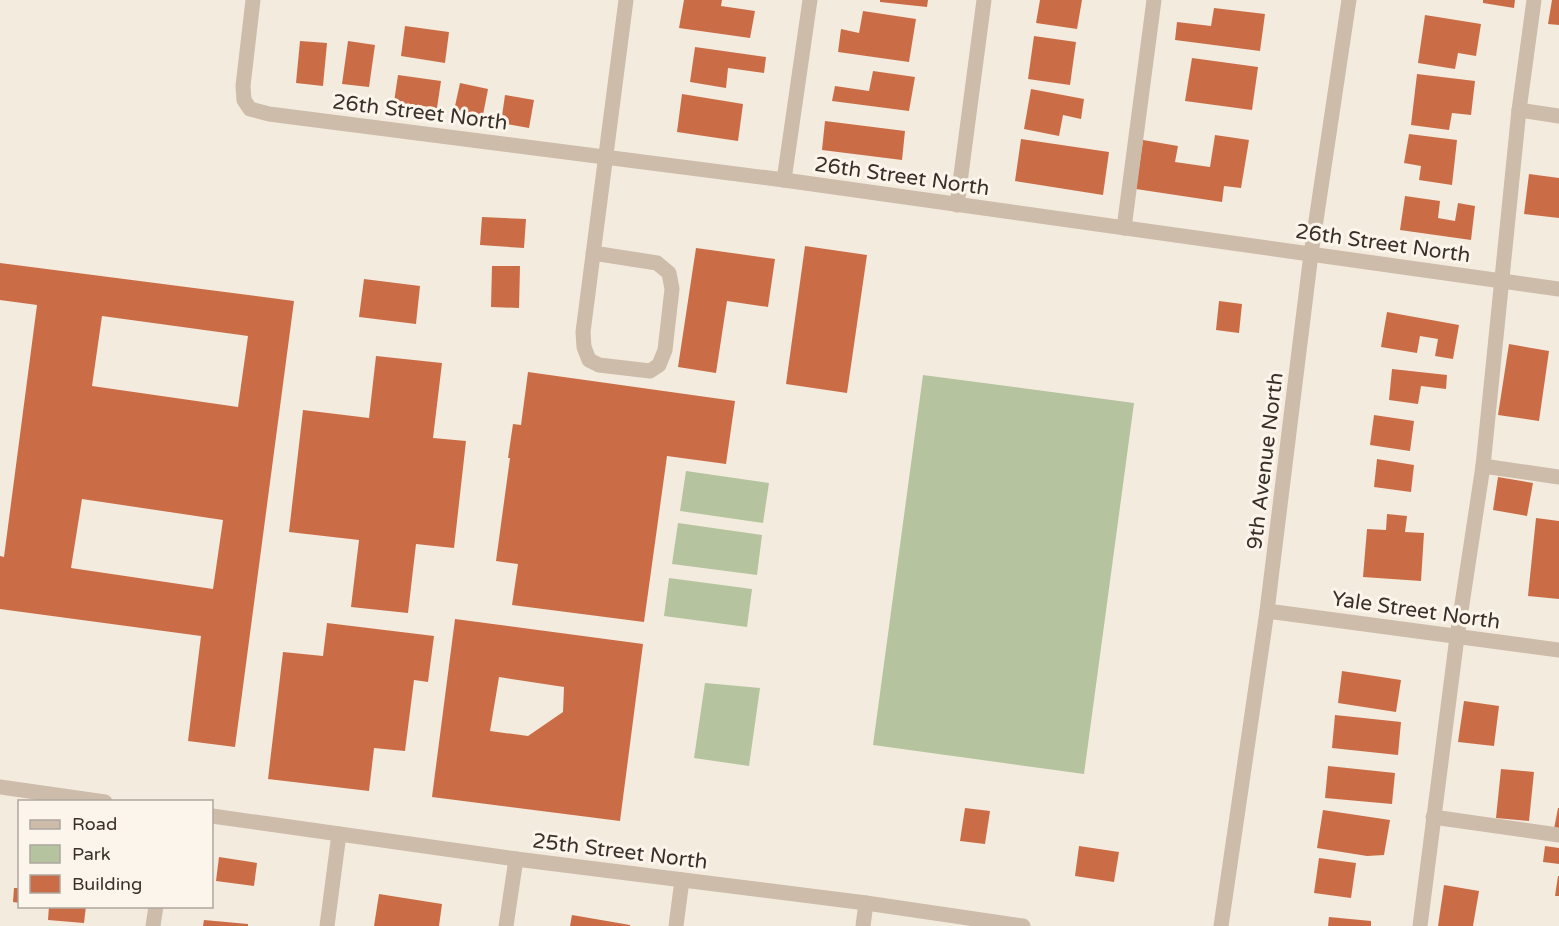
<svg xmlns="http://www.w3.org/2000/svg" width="1559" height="926" viewBox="0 0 1559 926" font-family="'Varela Round',sans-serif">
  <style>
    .green { fill: #b5c49e }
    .building { fill: #ca6d46; fill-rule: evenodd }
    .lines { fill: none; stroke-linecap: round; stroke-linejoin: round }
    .minor { stroke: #cdbcaa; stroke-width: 15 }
    .labels { text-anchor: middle; stroke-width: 6; stroke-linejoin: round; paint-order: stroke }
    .street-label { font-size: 21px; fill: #3a302a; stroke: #fbf5ec }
  </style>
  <rect width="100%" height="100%" fill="#f4ebdf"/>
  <g class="green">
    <path d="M923,375L1134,403L1084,774L873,745Z"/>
    <path d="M686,471L769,483L763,523L680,511Z"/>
    <path d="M678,523L762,535L757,575L672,564Z"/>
    <path d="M669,578L752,589L747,627L664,616Z"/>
    <path d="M705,683L760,688L749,766L694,758Z"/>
  </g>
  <g class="building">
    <path d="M684,0H722L721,6L755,11L750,38L679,28Z"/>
    <path d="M880,0H928L927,7L880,2Z"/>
    <path d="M1040,0H1082L1077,29L1036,23Z"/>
    <path d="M1483,0H1515L1514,8L1483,3Z"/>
    <path d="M1552,0H1559V25L1548,24Z"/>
    <path d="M1214,8L1265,14L1260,51L1175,40L1177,22L1211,26Z"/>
    <path d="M863,11L916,19L909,62L838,52L841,29L859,33Z"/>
    <path d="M1425,15L1481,24L1476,56L1458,53L1455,69L1418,63Z"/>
    <path d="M405,26L449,32L445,63L401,56Z"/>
    <path d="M1034,36L1076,42L1070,85L1028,79Z"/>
    <path d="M300,41L327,43L323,86L296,83Z"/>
    <path d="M348,41L375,45L369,87L342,84Z"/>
    <path d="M695,47L766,57L764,73L728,68L726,88L690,82Z"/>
    <path d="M1192,58L1258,67L1252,110L1185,101Z"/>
    <path d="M873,71L915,77L909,111L832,101L835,86L869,91Z"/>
    <path d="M1417,74L1475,81L1471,115L1452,113L1449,130L1411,125Z"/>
    <path d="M398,75L441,81L437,108L394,102Z"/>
    <path d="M460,83L488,89L482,120L453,115Z"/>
    <path d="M1031,89L1084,99L1081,119L1063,115L1059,136L1024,129Z"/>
    <path d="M682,94L743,104L738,141L677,132Z"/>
    <path d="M505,95L534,100L529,128L501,123Z"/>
    <path d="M825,121L905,131L902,160L822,150Z"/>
    <path d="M1409,134L1457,140L1452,185L1419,180L1421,166L1404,163Z"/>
    <path d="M1215,135L1249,140L1241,188L1224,186L1222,202L1136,189L1143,140L1178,146L1175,162L1210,167Z"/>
    <path d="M1021,139L1109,152L1103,195L1015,181Z"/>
    <path d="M1529,174L1559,178V218L1524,214Z"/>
    <path d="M1405,196L1440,201L1438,218L1455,221L1458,203L1475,206L1471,240L1400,230Z"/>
    <path d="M482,217L526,219L524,248L480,245Z"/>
    <path d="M805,246L867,255L847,393L786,384Z"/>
    <path d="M696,248L775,259L768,307L727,301L716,373L678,367Z"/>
    <path d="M0,263L294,301L235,747L188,741L201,636L0,609V556L4,557L37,305L0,300ZM102,316L248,336L238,407L92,386ZM82,499L223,520L213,589L71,568Z"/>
    <path d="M492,266H520L519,308L491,307Z"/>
    <path d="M364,279L420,286L416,324L359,317Z"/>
    <path d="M1219,301L1242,304L1239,333L1216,330Z"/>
    <path d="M1387,312L1459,325L1453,359L1435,356L1438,339L1420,336L1417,353L1381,347Z"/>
    <path d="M1509,344L1549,351L1539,421L1498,415Z"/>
    <path d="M376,356L442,363L433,438L466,441L454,548L416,544L408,613L351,607L359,540L289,532L303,410L369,418Z"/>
    <path d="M1392,369L1447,375L1446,389L1421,386L1418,404L1389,400Z"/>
    <path d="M528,372L735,401L726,464L667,456L644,622L512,605L518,564L496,561L510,458H508L513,424L521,425Z"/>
    <path d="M1374,415L1414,421L1410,451L1370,445Z"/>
    <path d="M1377,459L1414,465L1411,492L1374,487Z"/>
    <path d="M1498,477L1533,483L1527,516L1493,510Z"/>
    <path d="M1387,514L1407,516L1405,532L1424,533L1421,581L1363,577L1367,529L1386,530Z"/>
    <path d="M1536,518L1559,521V599L1528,596Z"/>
    <path d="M455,619L643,644L620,821L432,797ZM499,677L564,687L563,712L528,736L490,731Z"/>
    <path d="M327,623L434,636L428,682L414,680L405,751L374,748L369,791L268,779L283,652L323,656Z"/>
    <path d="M1342,671L1401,680L1396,712L1338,703Z"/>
    <path d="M1464,701L1499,706L1494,746L1458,742Z"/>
    <path d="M1335,715L1401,722L1398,755L1332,748Z"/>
    <path d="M1328,766L1395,773L1392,804L1325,798Z"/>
    <path d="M1501,769L1534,772L1529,821L1496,818Z"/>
    <path d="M965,808L990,811L985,844L960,841Z"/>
    <path d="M1558,808H1559V830L1554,829Z"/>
    <path d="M1323,810L1390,820L1384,855L1367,856L1317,848Z"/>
    <path d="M1079,846L1119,852L1114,882L1075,876Z"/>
    <path d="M1545,846L1559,848V864L1543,862Z"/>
    <path d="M219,857L257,863L254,886L216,881Z"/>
    <path d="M1319,858L1356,863L1351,898L1314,893Z"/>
    <path d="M1558,876H1559V896H1555Z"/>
    <path d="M1444,885L1479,891L1473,926H1438Z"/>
    <path d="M14,888H20V903L13,902Z"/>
    <path d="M379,894L442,904L439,926H374Z"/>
    <path d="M49,906H86L84,923L48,920Z"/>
    <path d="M572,915L630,925V926H570Z"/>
    <path d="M1329,917L1371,921V926H1328Z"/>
    <path d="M204,920L248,924V926H203Z"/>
  </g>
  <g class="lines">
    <g class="minor">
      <path d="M253,0L243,86L244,100L250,109L269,114L784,180L1559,289"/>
      <path d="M1519,110L1559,116"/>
      <path d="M784,180L810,0"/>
      <path d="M957,205L984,0"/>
      <path d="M1124,228L1154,0"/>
      <path d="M593,253L657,263L669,273L672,289L665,350L659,365L650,371L599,365L589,360L584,347L583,332L626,0"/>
      <path d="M1483,466L1559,477"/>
      <path d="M1267,611L1559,650"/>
      <path d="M0,787L105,802"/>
      <path d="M212,816L516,859L866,903L1023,926"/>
      <path d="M1433,817L1559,835"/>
      <path d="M153,926L156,906"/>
      <path d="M327,926L339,834"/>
      <path d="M506,926L516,859"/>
      <path d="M676,926L682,880"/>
      <path d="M863,926L866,903"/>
      <path d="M1221,926L1267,611L1311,254L1349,0"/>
      <path d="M1420,926L1457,637L1483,466L1519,110L1534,0"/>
    </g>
  </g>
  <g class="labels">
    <g class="street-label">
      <text transform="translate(420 112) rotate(7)" y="7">26th Street North</text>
      <text transform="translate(902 176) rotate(8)" y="7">26th Street North</text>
      <text transform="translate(1383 243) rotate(8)" y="7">26th Street North</text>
      <text transform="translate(1265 461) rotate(-83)" y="7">9th Avenue North</text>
      <text transform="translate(1416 610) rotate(8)" y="7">Yale Street North</text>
      <text transform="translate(620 851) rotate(7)" y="7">25th Street North</text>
    </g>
  </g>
  <rect x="18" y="800" width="195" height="108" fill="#fbf5ec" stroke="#aea69e" stroke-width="1.5"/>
  <rect x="30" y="820" width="30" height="9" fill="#cdbcaa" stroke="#aea69e" stroke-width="1.5"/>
  <text x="72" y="830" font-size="18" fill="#3a302a">Road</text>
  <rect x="30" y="845" width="30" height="18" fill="#b5c49e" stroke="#aea69e" stroke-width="1.5"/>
  <text x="72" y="860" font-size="18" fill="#3a302a">Park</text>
  <rect x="30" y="875" width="30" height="18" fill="#ca6d46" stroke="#aea69e" stroke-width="1.5"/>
  <text x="72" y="890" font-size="18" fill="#3a302a">Building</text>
</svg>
